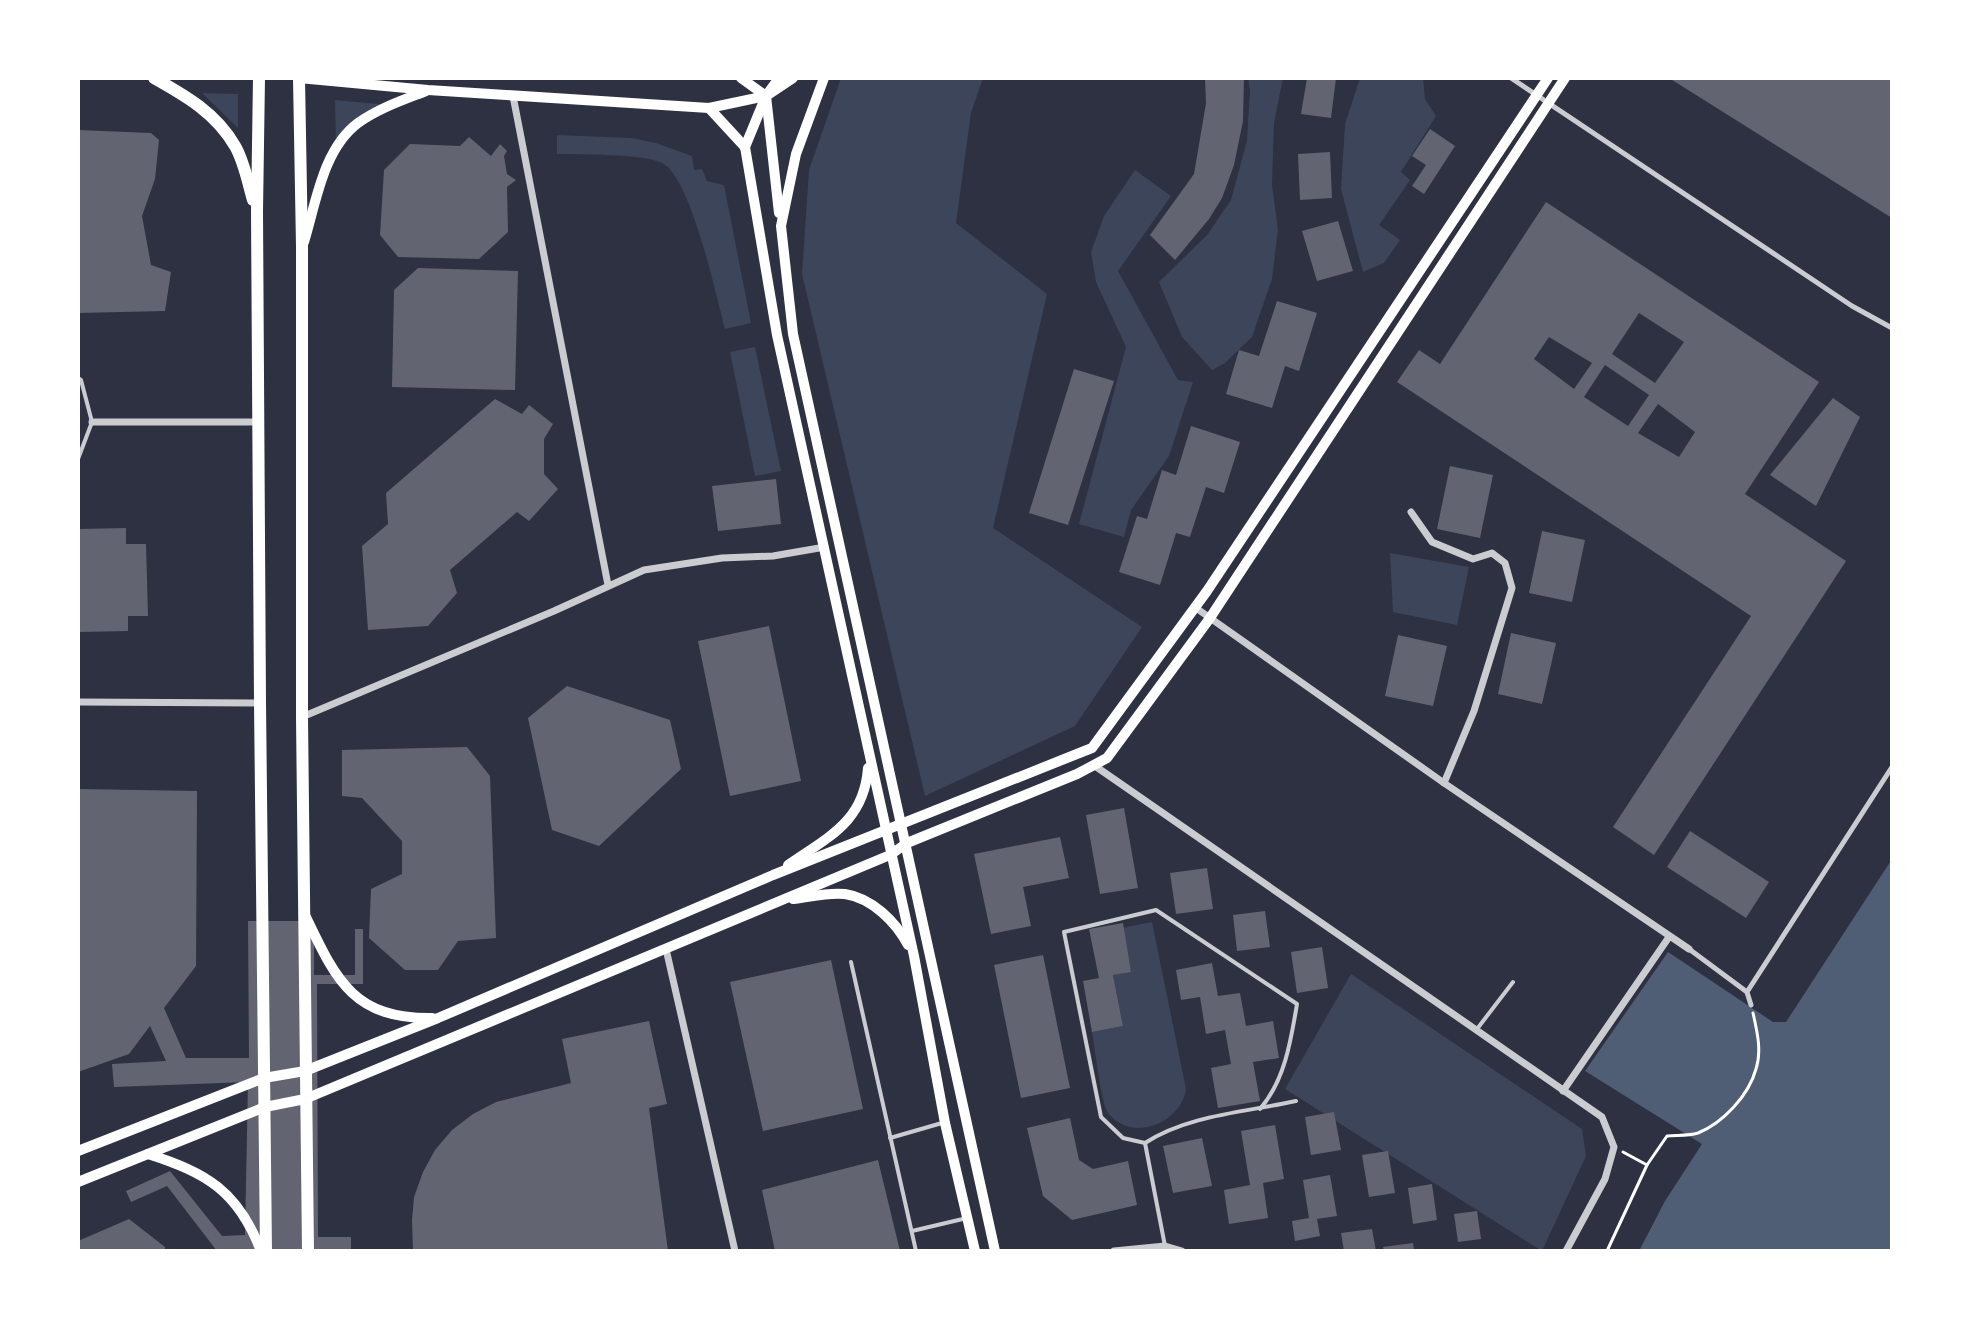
<svg xmlns="http://www.w3.org/2000/svg" width="1970" height="1329" viewBox="0 0 1970 1329" font-family="Barlow,sans-serif">
  <style>
    .green { fill: #3c4559 }
    .water { fill: #4f5d75 }
    .building { fill: #626471; fill-rule: evenodd }
    .lines { fill: none; stroke-linecap: round; stroke-linejoin: round }
    .path { stroke: #fff; stroke-width: 3 }
    .service { stroke: #caccd0; stroke-width: 4 }
    .pedestrian { stroke: #caccd0; stroke-width: 5 }
    .minor { stroke: #caccd0; stroke-width: 7 }
    .secondary { stroke: #fff; stroke-width: 10 }
    .primary { stroke: #fff; stroke-width: 12 }
  </style>
  <rect width="100%" height="100%" fill="#2d3142"/>
  <g class="green">
    <path d="M841,78H983L971,113L956,223L1047,294L993,528L1142,627L1075,726L925,796L802,274L809,170Z"/>
    <path d="M1248,78H1283L1274,123L1272,184L1278,230L1272,279L1252,337L1225,363L1212,370L1182,337L1159,282L1207,235L1231,200L1247,140L1250,90Z"/>
    <path d="M1360,78H1423L1425,99L1436,116L1401,172L1410,180L1379,225L1400,240L1384,263L1363,272L1341,189L1345,124Z"/>
    <path d="M202,93L238,94V128Z"/>
    <path d="M335,100L389,105L336,145Z"/>
    <path d="M557,135L632,138L656,143L692,156L694,170L702,169L707,181L724,185L751,323L725,329C716,296 691,177 662,163C640,153 583,155 557,154Z"/>
    <path d="M1135,170L1171,196L1118,271L1178,380L1193,382L1169,456L1131,510L1124,537L1079,524L1126,347L1096,282L1091,252L1104,216Z"/>
    <path d="M755,347L781,471L755,476L730,352Z"/>
    <path d="M1390,553L1469,567L1457,625L1393,612Z"/>
    <path d="M1152,922L1186,1089C1181,1124 1131,1143 1108,1113C1101,1103 1095,1048 1092,1032L1123,1026L1113,975L1131,971L1122,928Z"/>
    <path d="M1351,974L1582,1129L1586,1156L1542,1251L1285,1089Z"/>
  </g>
  <path class="water" d="M1892,859V1251H1639L1665,1201L1702,1144L1585,1071L1668,952L1773,1022H1786Z"/>
  <g class="building">
    <path d="M1205,78H1244L1243,121L1234,165L1222,198L1209,219L1175,260L1150,235L1194,174L1206,103Z"/>
    <path d="M1307,78H1336L1331,118L1301,114Z"/>
    <path d="M1669,78H1892V218Z"/>
    <path d="M1430,129L1455,146L1424,194L1412,186L1426,165L1412,156Z"/>
    <path d="M78,130L151,133L159,140L155,179L142,216L151,265L171,272L165,311L78,313Z"/>
    <path d="M469,137L491,156L500,144L507,151L504,156L507,174L516,180L507,187L508,232L479,259L398,257L380,235L384,170L410,144L460,146Z"/>
    <path d="M1330,152L1332,198L1300,200L1298,154Z"/>
    <path d="M1546,202L1819,382L1745,494L1846,561L1654,855L1613,827L1751,616L1397,382L1419,350L1440,364ZM1639,313L1684,342L1655,383L1612,354ZM1549,337L1592,363L1574,389L1534,359ZM1605,365L1649,395L1628,426L1584,397ZM1658,404L1695,432L1679,457L1638,433Z"/>
    <path d="M1338,221L1353,271L1317,281L1302,231Z"/>
    <path d="M418,268L518,271L515,390L392,387L394,290Z"/>
    <path d="M1277,301L1317,313L1299,371L1285,366L1272,408L1226,394L1239,350L1259,356Z"/>
    <path d="M1074,369L1114,381L1068,525L1029,513Z"/>
    <path d="M1833,398L1860,417L1816,506L1770,475Z"/>
    <path d="M495,399L522,414L529,405L553,424L544,439V474L558,489L529,521L517,512L450,570L457,593L428,626L368,630L362,546L388,524L386,493Z"/>
    <path d="M1191,426L1240,442L1224,493L1206,487L1190,537L1176,533L1160,585L1119,572L1137,516L1147,519L1162,470L1176,475Z"/>
    <path d="M1450,466L1493,475L1480,538L1437,529Z"/>
    <path d="M776,479L781,524L718,531L712,486Z"/>
    <path d="M126,528V544H146L148,616H128V631L78,632V529Z"/>
    <path d="M1542,531L1585,540L1572,602L1529,593Z"/>
    <path d="M769,626L801,781L730,796L698,641Z"/>
    <path d="M1511,633L1556,643L1542,704L1498,694Z"/>
    <path d="M1398,635L1447,646L1433,706L1385,696Z"/>
    <path d="M567,686L670,720L681,769L599,846L552,830L528,718Z"/>
    <path d="M467,747L490,776L496,938L458,941L438,970H405L369,938L371,889L402,874V841L362,798L342,796V750Z"/>
    <path d="M78,789L197,791L196,966L164,1008L186,1058H249L248,921H314V975H355V929H363V984H317L318,1237H351V1251H217L167,1186L131,1202L126,1191L170,1171L222,1236L245,1235L248,1082L114,1087L112,1064L166,1061L150,1026L129,1054L78,1072Z"/>
    <path d="M1124,808L1138,888L1100,894L1086,815Z"/>
    <path d="M1690,831L1769,882L1746,918L1667,867Z"/>
    <path d="M1060,837L1069,878L1023,887L1031,926L991,934L974,854Z"/>
    <path d="M1207,868L1213,909L1176,914L1170,873Z"/>
    <path d="M1265,911L1270,947L1237,951L1233,915Z"/>
    <path d="M1123,923L1131,972L1113,975L1123,1026L1092,1032L1083,981L1099,978L1089,929Z"/>
    <path d="M1322,947L1328,988L1297,993L1291,952Z"/>
    <path d="M1043,955L1070,1088L1021,1098L994,965Z"/>
    <path d="M831,960L863,1109L763,1131L730,982Z"/>
    <path d="M1212,963L1218,996L1240,993L1246,1026L1273,1021L1279,1058L1253,1062L1260,1101L1218,1108L1211,1068L1231,1064L1225,1030L1206,1034L1200,997L1181,1000L1176,970Z"/>
    <path d="M649,1021L667,1104L649,1108L668,1251H413L412,1220L414,1197L423,1172L435,1150L452,1130L473,1114L496,1102L571,1083L562,1039Z"/>
    <path d="M1334,1112L1341,1150L1311,1155L1305,1117Z"/>
    <path d="M1070,1118L1079,1160L1093,1169L1128,1161L1137,1205L1072,1220L1043,1196L1027,1128Z"/>
    <path d="M1275,1125L1284,1179L1263,1183L1268,1218L1229,1224L1224,1190L1250,1185L1241,1131Z"/>
    <path d="M1202,1138L1212,1186L1173,1193L1163,1146Z"/>
    <path d="M1388,1151L1395,1193L1369,1197L1362,1155Z"/>
    <path d="M878,1160L900,1251H775L762,1190Z"/>
    <path d="M1330,1175L1337,1216L1317,1219L1320,1236L1295,1241L1292,1221L1309,1218L1303,1180Z"/>
    <path d="M1432,1184L1437,1220L1413,1224L1408,1188Z"/>
    <path d="M1477,1211L1481,1239L1458,1242L1454,1214Z"/>
    <path d="M129,1219L165,1247V1251H78V1241Z"/>
    <path d="M1372,1229L1376,1251H1344L1341,1233Z"/>
    <path d="M1413,1243L1414,1251H1384L1383,1247Z"/>
  </g>
  <g class="lines">
    <g class="path">
      <path d="M1623,1152L1647,1165"/>
      <path d="M1607,1251L1647,1165L1667,1136C1677,1135 1688,1136 1698,1133C1723,1123 1749,1095 1756,1069C1762,1051 1757,1031 1753,1013"/>
    </g>
    <g class="service">
      <path d="M78,378L81,380L92,422L78,459"/>
      <path d="M851,962L916,1251"/>
      <path d="M1477,1029L1513,982"/>
      <path d="M890,1138L942,1123"/>
      <path d="M1145,1143C1188,1115 1246,1112 1296,1101"/>
      <path d="M912,1231L967,1218"/>
      <path d="M1165,1246L1145,1143L1123,1138L1101,1117L1064,932L1156,910L1297,1004C1291,1040 1285,1080 1260,1109"/>
    </g>
    <g class="pedestrian">
      <path d="M1511,78L1852,306L1892,328"/>
      <path d="M1689,949L1747,992"/>
      <path d="M1751,1005L1747,992L1892,767"/>
    </g>
    <g class="minor">
      <path d="M513,96L608,585"/>
      <path d="M92,422H259"/>
      <path d="M1411,512L1432,542L1473,559L1492,553L1505,563L1512,588L1474,711L1444,783"/>
      <path d="M1196,608L1444,783L1689,949"/>
      <path d="M78,702L260,703"/>
      <path d="M302,717L554,611L644,570L722,558L773,556L825,547"/>
      <path d="M1095,766L1602,1117L1614,1147L1605,1179L1566,1251"/>
      <path d="M666,949L735,1251"/>
      <path d="M1563,1091L1669,937"/>
      <path d="M1114,1251L1165,1246L1182,1251"/>
    </g>
    <g class="secondary">
      <path d="M299,78L428,90L709,108L766,96L793,78"/>
      <path d="M741,78L766,96L779,213"/>
      <path d="M779,78L766,96L745,147L777,335L914,956L945,1123L975,1251"/>
      <path d="M824,78L796,154L781,226L793,334L995,1251"/>
      <path d="M709,108L745,147"/>
      <path d="M304,242C316,203 323,149 358,123C379,108 403,100 426,91"/>
      <path d="M788,865C828,837 864,822 868,768"/>
      <path d="M793,899C810,897 828,892 845,894C872,898 896,922 908,945"/>
      <path d="M304,913C335,977 351,1019 432,1018"/>
      <path d="M78,1151L264,1078L305,1071L438,1018L773,875L1092,748L1207,591L1548,78"/>
      <path d="M148,1154C207,1173 238,1191 261,1251"/>
      <path d="M78,1182L265,1107L305,1099L890,855L907,843L1077,774L1107,758L1210,618L1565,78"/>
    </g>
    <g class="primary">
      <path d="M154,78C186,96 216,113 235,146C244,161 248,183 253,200"/>
      <path d="M259,78L257,211L260,703L266,1251"/>
      <path d="M299,78L302,247V717L308,1251"/>
    </g>
  </g>
  <rect width="1970" height="1329" fill="none" stroke="#ffffff" stroke-width="160"/>
</svg>
